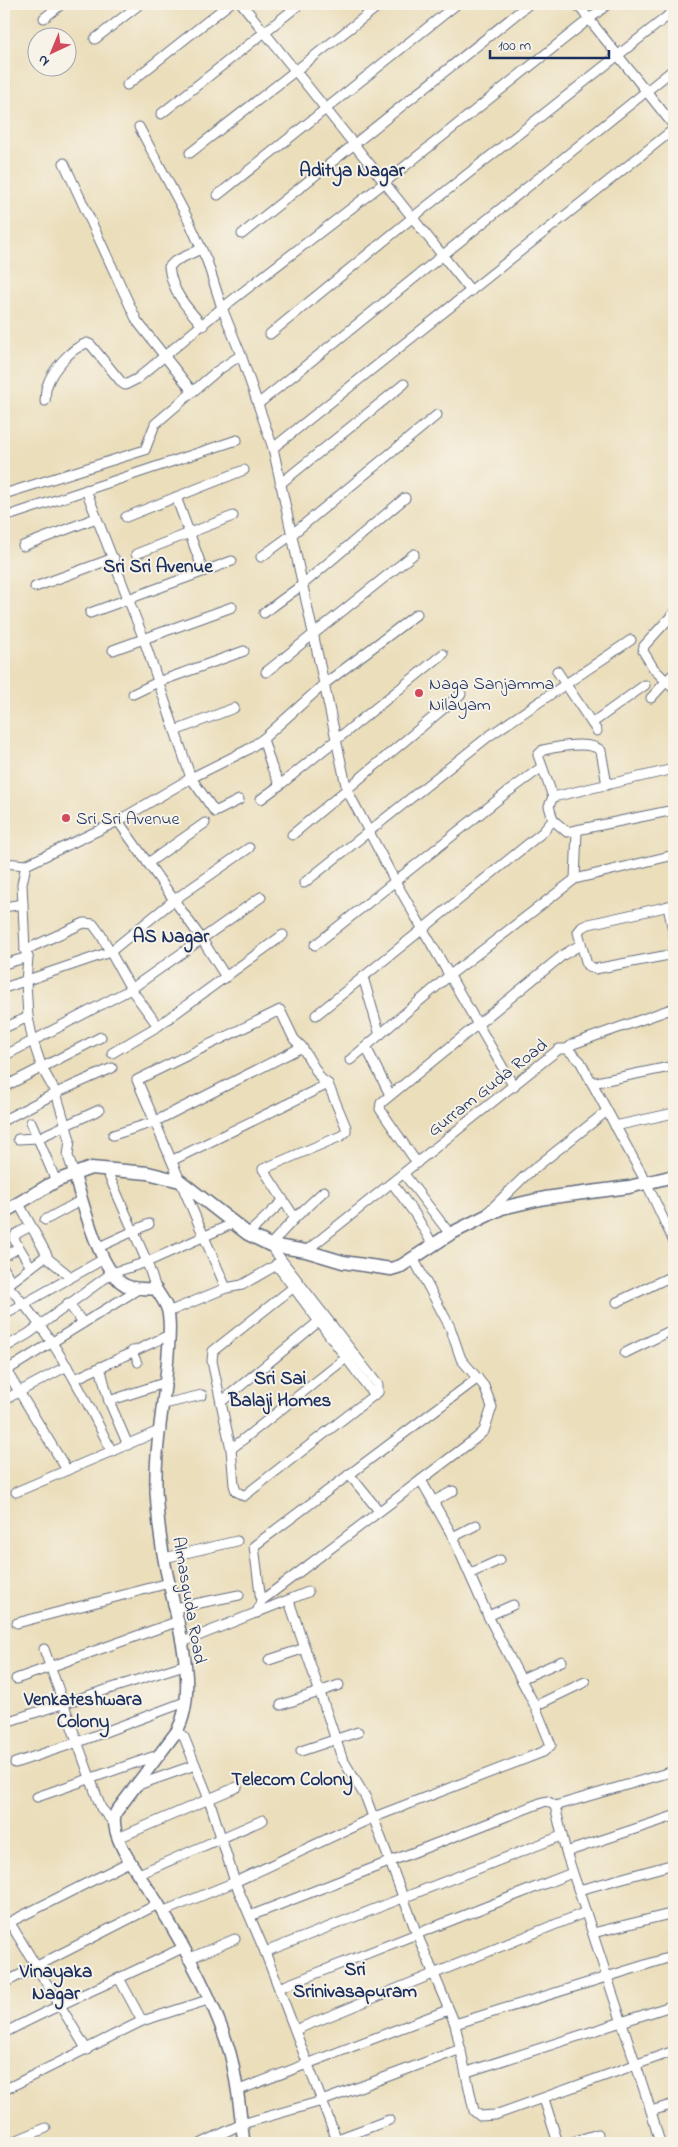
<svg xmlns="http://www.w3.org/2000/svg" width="678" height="2147" viewBox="0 0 678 2147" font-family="'Indie Flower',sans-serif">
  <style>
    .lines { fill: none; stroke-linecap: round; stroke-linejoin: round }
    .pedestrian-casing { stroke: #646c7f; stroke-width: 9 }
    .minor-casing { stroke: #646c7f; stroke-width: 11 }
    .tertiary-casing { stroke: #646c7f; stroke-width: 14 }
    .secondary-casing { stroke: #646c7f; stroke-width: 15 }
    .pedestrian { stroke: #fff; stroke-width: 7 }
    .minor { stroke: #fff; stroke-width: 9 }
    .tertiary { stroke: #fff; stroke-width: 11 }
    .secondary { stroke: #fff; stroke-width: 12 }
    .poi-dot { fill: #d1495b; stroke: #f7f3e8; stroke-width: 2 }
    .labels { text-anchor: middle; stroke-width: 4; stroke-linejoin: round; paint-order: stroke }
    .poi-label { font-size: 18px; fill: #1b2f5e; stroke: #f7f3e8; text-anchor: start }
    .street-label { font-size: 18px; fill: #1b2f5e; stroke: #f7f3e8 }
    .neighbourhood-label { font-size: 19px; font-weight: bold; fill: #1b2f5e; stroke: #f7f3e8 }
  </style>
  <rect width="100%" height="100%" fill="#f7f3e8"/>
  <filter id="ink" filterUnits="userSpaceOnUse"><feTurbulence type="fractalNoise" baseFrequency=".02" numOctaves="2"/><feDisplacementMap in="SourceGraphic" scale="10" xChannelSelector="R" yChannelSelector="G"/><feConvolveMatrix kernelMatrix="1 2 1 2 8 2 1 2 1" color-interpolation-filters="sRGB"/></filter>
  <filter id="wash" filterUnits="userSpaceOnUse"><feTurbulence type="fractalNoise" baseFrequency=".0096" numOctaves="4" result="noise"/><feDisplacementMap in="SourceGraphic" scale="20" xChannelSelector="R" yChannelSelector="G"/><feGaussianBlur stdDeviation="1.12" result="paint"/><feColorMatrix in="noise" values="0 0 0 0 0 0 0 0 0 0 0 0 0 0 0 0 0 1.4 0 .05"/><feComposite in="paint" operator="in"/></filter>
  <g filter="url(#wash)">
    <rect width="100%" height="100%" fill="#ebdebb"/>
  </g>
  <g filter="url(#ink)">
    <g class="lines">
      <g class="pedestrian-casing">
        <path id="pedestrian" d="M132,1350L138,1363"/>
      </g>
      <g class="minor-casing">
        <g id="minor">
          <path d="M242,4L471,291"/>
          <path d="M577,4L674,126"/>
          <path d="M44,18L62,4"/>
          <path d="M95,39L140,4"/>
          <path d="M127,85L229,4"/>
          <path d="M161,114L300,4"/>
          <path d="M139,127L188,219L207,261L222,308L241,355L273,448L347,790L395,881L514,1087"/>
          <path d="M190,153L381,4"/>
          <path d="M64,163L137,321L192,391"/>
          <path d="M218,195L457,4"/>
          <path d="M242,234L529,4"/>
          <path d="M201,249L175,261L169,267C172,292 187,308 203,326"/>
          <path d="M270,334L412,218L674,11"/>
          <path d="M45,401C46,396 45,390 47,386C52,370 71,348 87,343L91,345L122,383L125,385L137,379L222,308L384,183L608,4"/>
          <path d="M258,404L674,69"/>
          <path d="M273,448L674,129"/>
          <path d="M280,484L404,384"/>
          <path d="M86,490L143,637L191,778L215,812L239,800"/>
          <path d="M4,494L145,450L155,424L217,371L241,355"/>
          <path d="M176,497L203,570"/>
          <path d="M14,514L237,440"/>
          <path d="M126,517L244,470"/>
          <path d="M23,546L96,518"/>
          <path d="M136,554L233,516"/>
          <path d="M261,557L290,536L437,415"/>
          <path d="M35,587L114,558"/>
          <path d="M90,613L232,561"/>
          <path d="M264,613L302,585L405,498"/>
          <path d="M674,613L644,646L643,651L654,669L674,689"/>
          <path d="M113,650L232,607"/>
          <path d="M557,671L597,731"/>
          <path d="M266,672L414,554"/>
          <path d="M133,694L158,682L244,651"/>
          <path d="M651,698L674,673"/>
          <path d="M592,723L645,685"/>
          <path d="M175,731L234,708"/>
          <path d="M263,739L272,768L280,785L443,654"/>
          <path d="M553,797L538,755L543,750C557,747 590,740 601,751L607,785"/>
          <path d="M261,799L280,785"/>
          <path d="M553,820L567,832L674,810"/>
          <path d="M118,821L201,938L226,977"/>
          <path d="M292,835L461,694"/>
          <path d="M4,863L26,865L118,821L191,778L247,750L263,739L323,685L417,614"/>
          <path d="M148,863L205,823"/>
          <path d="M26,865L22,884L25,950L28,957L26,982L28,1017L33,1041L42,1068L56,1093L70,1140L68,1156L74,1174"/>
          <path d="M575,879L577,831"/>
          <path d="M304,883L489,736L631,640"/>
          <path d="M674,905L589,924L582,927L578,932L587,965L595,969L674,954"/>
          <path d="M668,906L674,936"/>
          <path d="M4,907L23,904"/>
          <path d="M315,945L505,794L542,767"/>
          <path d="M25,950L84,923L93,924L101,935L131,989L158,1026"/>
          <path d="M4,964L28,957"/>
          <path d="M363,977L380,1035"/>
          <path d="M4,988L110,952L174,900L249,848"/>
          <path d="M316,1015L543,832L553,820L549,806L553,797L674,769"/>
          <path d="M4,1028L28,1017"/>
          <path d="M366,1047L390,1095"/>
          <path d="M567,1049L573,1044L674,1008"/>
          <path d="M112,1053L158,1026L283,935"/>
          <path d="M4,1056L131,989L261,897"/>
          <path d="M350,1060L450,975L575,879L674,855"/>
          <path d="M592,1083L674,1066"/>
          <path d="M4,1087L101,1037"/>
          <path d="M4,1120L56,1093L112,1068"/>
          <path d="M31,1122L56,1181"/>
          <path d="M615,1126L674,1113"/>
          <path d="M113,1135L154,1122L302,1047"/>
          <path d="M18,1139L38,1138L99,1110"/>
          <path d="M173,1160L328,1084"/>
          <path d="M417,1163L380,1109L381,1103L563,955L580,945"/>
          <path d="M106,1169L147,1262L156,1289"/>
          <path d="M404,1174L450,1234"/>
          <path d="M392,1183L415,1214L433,1245"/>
          <path d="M489,1211L525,1176L607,1111"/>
          <path d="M45,1220L82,1200"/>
          <path d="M31,1226L16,1234L14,1239L31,1267"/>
          <path d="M248,1234L283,1201"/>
          <path d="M99,1247L149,1224"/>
          <path d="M306,1251L559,1049H567L580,1061L646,1182L674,1242"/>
          <path d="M4,1256L18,1248"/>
          <path d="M46,1257L71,1277"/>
          <path d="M276,1264L371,1391L378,1392"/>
          <path d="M4,1269L10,1280L9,1287C54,1336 83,1393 112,1452"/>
          <path d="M10,1283L47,1255L19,1204"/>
          <path d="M299,1283L213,1351L212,1361L231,1449L234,1485L236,1491L244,1496L378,1392V1385L270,1245L295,1218L324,1191"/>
          <path d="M226,1288L137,1080L280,1010L294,1039L302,1047L321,1079L328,1084L346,1127V1132L341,1136L263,1169L295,1218"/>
          <path d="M617,1302L674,1275"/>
          <path d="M68,1303L83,1323"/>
          <path d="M168,1312L226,1288L242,1285L280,1263"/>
          <path d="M4,1315L102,1260"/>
          <path d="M4,1348L28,1334L112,1273L147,1262L234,1223"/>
          <path d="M625,1353L674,1329"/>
          <path d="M4,1367L67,1470"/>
          <path d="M100,1367L109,1401L128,1445"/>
          <path d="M4,1372L140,1288"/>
          <path d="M75,1379L169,1335"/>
          <path d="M4,1400L67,1366"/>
          <path d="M109,1401L167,1382"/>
          <path d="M221,1402L323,1318"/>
          <path d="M164,1404L202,1395"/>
          <path d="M231,1449L351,1354"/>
          <path d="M349,1474L379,1511"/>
          <path d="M16,1492L161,1430"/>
          <path d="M434,1501L453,1491"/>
          <path d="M453,1537L476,1525"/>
          <path d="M164,1558L237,1541"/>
          <path d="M471,1573L500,1560"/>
          <path d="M261,1601L254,1546L478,1378"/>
          <path d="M289,1601L342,1758L366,1798L417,1934L455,2024L474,2111L480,2116L495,2115L674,2051"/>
          <path d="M175,1608L239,1595"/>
          <path d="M257,1613L261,1601L475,1439L484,1431L492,1407L484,1386L461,1359L450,1327L413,1258"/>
          <path d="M488,1616L513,1605"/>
          <path d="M17,1623L169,1583"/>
          <path d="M183,1642L308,1592"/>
          <path d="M44,1649L97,1797L101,1808L112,1821"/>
          <path d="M269,1660L305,1648"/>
          <path d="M16,1679L179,1621"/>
          <path d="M521,1679L562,1661"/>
          <path d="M281,1705L339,1685"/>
          <path d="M535,1706L585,1682"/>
          <path d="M9,1721L184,1665"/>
          <path d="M177,1731L184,1737L209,1799L235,1882L265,1952L338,2143"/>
          <path d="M301,1751L358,1732"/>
          <path d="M15,1763L78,1742L185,1702"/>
          <path d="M138,1785L195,1765"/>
          <path d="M37,1797L161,1754"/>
          <path d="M555,1806L674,1771"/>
          <path d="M118,1838L237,1787"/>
          <path d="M566,1852L674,1816"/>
          <path d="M139,1874L263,1820"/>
          <path d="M579,1890L674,1864"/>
          <path d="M162,1912L235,1882L372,1818L543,1752L551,1745L535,1706L488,1616L453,1537L421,1480"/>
          <path d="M250,1916L543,1802L547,1801L555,1806L566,1852L651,2111L660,2143"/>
          <path d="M10,1923L87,2050"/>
          <path d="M4,1925L131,1861"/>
          <path d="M593,1933L674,1913"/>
          <path d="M265,1952L561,1836"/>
          <path d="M188,1959L235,1939"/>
          <path d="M120,1980L142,2021"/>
          <path d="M4,1983L158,1904"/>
          <path d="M279,1988L572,1873"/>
          <path d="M455,2024L674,1956"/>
          <path d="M295,2030L586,1912"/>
          <path d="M4,2033C62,2002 123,1978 182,1948"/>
          <path d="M467,2072L674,2005"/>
          <path d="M4,2090L142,2021L208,2000"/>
          <path d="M239,2090L448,2010"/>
          <path d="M544,2099L558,2143"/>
          <path d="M651,2111L674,2104"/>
          <path d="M10,2143L46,2128"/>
          <path d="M202,2143L242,2124L322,2101L461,2049"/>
          <path d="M327,2143L389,2120"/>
          <path d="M569,2143L598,2134"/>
        </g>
      </g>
      <g class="tertiary-casing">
        <path id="tertiary" d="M74,1174C83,1202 99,1271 125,1285C133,1289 147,1289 156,1289C160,1296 167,1304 168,1312C171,1326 169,1341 168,1354C165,1404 152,1455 157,1505C159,1531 163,1558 169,1583C178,1624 199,1692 177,1731L116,1812C106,1836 144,1881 157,1902C184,1946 216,2005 230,2053C238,2083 240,2113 244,2143"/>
      </g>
      <g class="secondary-casing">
        <path id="secondary" d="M4,1212L56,1181L91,1168L148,1173L180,1181L248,1234L270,1245L306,1251L343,1262L391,1269L401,1266L450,1234L502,1208L545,1198L629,1187L674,1176"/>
      </g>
      <use href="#pedestrian" class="pedestrian"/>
      <use href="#minor" class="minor"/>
      <use href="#tertiary" class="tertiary"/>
      <use href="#secondary" class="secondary"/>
    </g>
  </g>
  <g class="poi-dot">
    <circle cx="419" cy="693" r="5"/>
    <circle cx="66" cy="818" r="5"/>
  </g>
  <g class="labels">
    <g class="poi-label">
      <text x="429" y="689">Naga Sanjamma<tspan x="429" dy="21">Nilayam</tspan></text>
      <text x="76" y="824">Sri Sri Avenue</text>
    </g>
    <g class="street-label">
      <text transform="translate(487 1087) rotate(-38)" y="6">Gurram Guda Road</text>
      <text transform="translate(190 1600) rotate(80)" y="6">Almasguda Road</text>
    </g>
    <g class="neighbourhood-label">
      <text x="352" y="176">Aditya Nagar</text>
      <text x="158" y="572">Sri Sri Avenue</text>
      <text x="171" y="942">AS Nagar</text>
      <text x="280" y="1384">Sri Sai<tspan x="280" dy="22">Balaji Homes</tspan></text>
      <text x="83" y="1705">Venkateshwara<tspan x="83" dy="22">Colony</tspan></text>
      <text x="292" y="1785">Telecom Colony</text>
      <text x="355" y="1975">Sri<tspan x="355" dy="22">Srinivasapuram</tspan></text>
      <text x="56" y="1977">Vinayaka<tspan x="56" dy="22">Nagar</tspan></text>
    </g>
  </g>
  <rect width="678" height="2147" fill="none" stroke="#f7f3e8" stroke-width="20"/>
  <g transform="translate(52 52) rotate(224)"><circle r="24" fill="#f7f3e8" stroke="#9fa5b1"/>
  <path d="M0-4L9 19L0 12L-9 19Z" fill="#d1495b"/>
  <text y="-8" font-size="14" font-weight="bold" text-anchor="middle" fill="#1b2f5e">N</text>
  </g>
  <path d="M490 50v8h119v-8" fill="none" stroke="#1b2f5e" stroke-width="2.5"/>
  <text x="498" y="50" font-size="15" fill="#1b2f5e" stroke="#f7f3e8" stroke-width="4" paint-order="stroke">100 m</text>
</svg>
